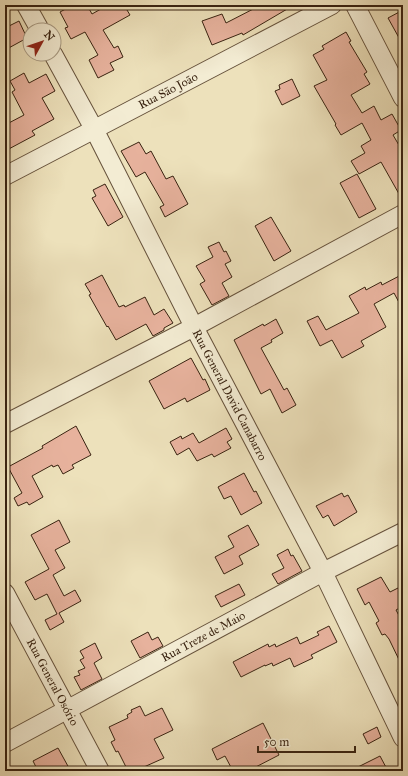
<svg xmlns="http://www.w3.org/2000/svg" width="408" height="776" viewBox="0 0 408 776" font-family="'IM FELL Great Primer',serif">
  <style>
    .building { fill: #e7b29d; stroke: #392311 }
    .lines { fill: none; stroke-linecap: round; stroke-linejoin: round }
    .minor-casing { stroke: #66523c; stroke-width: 20 }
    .minor { stroke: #f3ecd3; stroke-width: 18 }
    .labels { text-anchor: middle; stroke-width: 3; stroke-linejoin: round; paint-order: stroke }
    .street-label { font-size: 12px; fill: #392311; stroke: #f3ecd3 }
  </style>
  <rect width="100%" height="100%" fill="#ede1bb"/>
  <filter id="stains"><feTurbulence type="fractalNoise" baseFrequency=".005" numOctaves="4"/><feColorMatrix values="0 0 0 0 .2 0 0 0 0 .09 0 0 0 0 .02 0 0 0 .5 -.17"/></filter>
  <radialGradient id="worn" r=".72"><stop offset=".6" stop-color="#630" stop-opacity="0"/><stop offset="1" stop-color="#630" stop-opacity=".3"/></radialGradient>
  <g class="building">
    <path d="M73,5H87L92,14L108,5H124L130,15L103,30L114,48L118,46L123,57L110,63L114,70L98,78L89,60L98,55L85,32L71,39L65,28L68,27L60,12Z"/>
    <path d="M261,5H294L243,35L242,33L212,45L202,21L222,14L226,23Z"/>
    <path d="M403,10V45L388,18Z"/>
    <path d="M19,21L27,38L5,50V28Z"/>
    <path d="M346,32L351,41L349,42L367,72L364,74L370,84L351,95L362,113L374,106L381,120L392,114L401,130L393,135L403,152V201L381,162L359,174L351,161L365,153L361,146L371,140L362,123L341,135L335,125L336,124L314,86L327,80L313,55L324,49L322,46Z"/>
    <path d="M24,73L29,83L46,74L55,91L42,98L54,119L32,131L35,135L5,151V125L24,115L12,92L15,90L10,81Z"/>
    <path d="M292,79L300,96L282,105L275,91L280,89L279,85Z"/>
    <path d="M139,142L146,154L151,151L166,179L173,176L188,204L165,217L160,207L164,205L145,172L136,177L121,151Z"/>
    <path d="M357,174L376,209L359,218L340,183Z"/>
    <path d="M105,184L123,217L108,226L92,198L96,196L93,190Z"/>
    <path d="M271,217L291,251L274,261L255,226Z"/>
    <path d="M219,242L224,252L226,251L231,261L225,264L232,277L222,283L229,296L212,305L200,284L205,281L196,266L213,257L208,247Z"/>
    <path d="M403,274V310L394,293L374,304L386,327L361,341L364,346L342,358L332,340L320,346L307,321L318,316L326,330L359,313L349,296L365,287L366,290L381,282L382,285Z"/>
    <path d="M102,275L119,307L124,305L125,307L145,297L154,315L164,309L173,323L164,328V330L153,336L146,324L116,340L108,326L107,327L89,295L91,294L85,284Z"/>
    <path d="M276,319L283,333L271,340L272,342L261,348L284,390L287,388L296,405L282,413L270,389L261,394L234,340L263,324L264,326Z"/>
    <path d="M191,358L203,380L205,379L210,390L187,402L185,398L164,409L149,381Z"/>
    <path d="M76,426L91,455L72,465L74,468L63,474L58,465L53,467L52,465L32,476L43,497L29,505L27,502L18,506L14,498L22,493L8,467L43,448L42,446Z"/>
    <path d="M226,428L232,439L227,442L231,448L214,457L212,454L197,461L189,448L177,455L170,442L181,436L182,439L193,433L199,443Z"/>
    <path d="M244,473L254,492L256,491L262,503L241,515L231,496L224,499L218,487Z"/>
    <path d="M342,493L344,497L348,495L357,512L334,526L328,515L323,518L316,506Z"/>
    <path d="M59,520L70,542L55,550L65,568L53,575L64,596L75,590L81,601L59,613L64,622L50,630L45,620L57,614L47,594L35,600L25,582L49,569L31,535Z"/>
    <path d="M248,525L259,545L239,556L243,564L224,574L215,557L234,547L228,536Z"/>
    <path d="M288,549L291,556L293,555L302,571L278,584L272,574L284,568L277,555Z"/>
    <path d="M381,577L390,592L398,588L403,597V606L396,610L403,623V668L389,639L385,634L382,635L376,623L379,621L369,602L365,605L357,589Z"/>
    <path d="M239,584L245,595L221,607L215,596Z"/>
    <path d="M329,626L337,642L311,655L313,658L294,667L290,658L273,666L272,663L265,666V665L241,677L233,662L268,644L269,647L275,644L276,647L297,637L300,644L319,635L317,632Z"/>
    <path d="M148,632L152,640L158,637L163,646L140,658L131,641Z"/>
    <path d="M95,643L102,658L94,663L102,679L81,690L74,677L80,675L78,671L85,668L80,660L84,658L80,651Z"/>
    <path d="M140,706L145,716L162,708L173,730L154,739L164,758L135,771H128L118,751L116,752L111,742L115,740L109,727L128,718L127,715L132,712L131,710Z"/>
    <path d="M263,723L279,755L248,771H233L225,756L217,760L212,749Z"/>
    <path d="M377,727L381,737L368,744L363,734Z"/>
    <path d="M58,748L69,768L63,771H38L33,761Z"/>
    <path d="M380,756L388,771H350Z"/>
  </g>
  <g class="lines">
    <g class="minor-casing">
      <g id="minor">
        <path d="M26,5L40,30"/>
        <path d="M355,5L403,98"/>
        <path id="s1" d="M53,54L94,129L194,327L323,572L403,738"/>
        <path id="s2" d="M5,176L332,5"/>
        <path d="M5,424L194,327L403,214"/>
        <path id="s3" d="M5,593L100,771"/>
        <path id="s4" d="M5,743L323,572L403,532"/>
      </g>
    </g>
    <use href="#minor" class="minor"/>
  </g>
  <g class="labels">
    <g class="street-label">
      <text dy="4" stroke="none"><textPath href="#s2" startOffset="184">Rua São João</textPath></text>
      <text dy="4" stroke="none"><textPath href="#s1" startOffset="384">Rua General David Canabarro</textPath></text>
      <text dy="4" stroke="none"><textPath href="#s4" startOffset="225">Rua Treze de Maio</textPath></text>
      <text dy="4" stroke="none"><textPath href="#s3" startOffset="101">Rua General Osório</textPath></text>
    </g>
  </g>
  <rect width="408" height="776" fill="none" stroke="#ede1bb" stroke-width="20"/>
  <rect x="6" y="6" width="396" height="764" fill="none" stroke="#392311" stroke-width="2"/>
  <rect x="10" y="10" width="388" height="756" fill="none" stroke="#392311"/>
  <g transform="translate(42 42) rotate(50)"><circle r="19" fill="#f3ecd3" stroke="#a99c85"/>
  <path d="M0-3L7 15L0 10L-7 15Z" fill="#8f2418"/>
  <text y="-6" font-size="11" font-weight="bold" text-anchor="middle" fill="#392311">N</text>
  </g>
  <path d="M258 746v6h97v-6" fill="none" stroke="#392311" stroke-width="2"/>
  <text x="264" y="746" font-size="12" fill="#392311" stroke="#f3ecd3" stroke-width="3" paint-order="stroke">50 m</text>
  <rect width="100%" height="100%" filter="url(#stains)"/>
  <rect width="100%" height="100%" fill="url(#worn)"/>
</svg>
